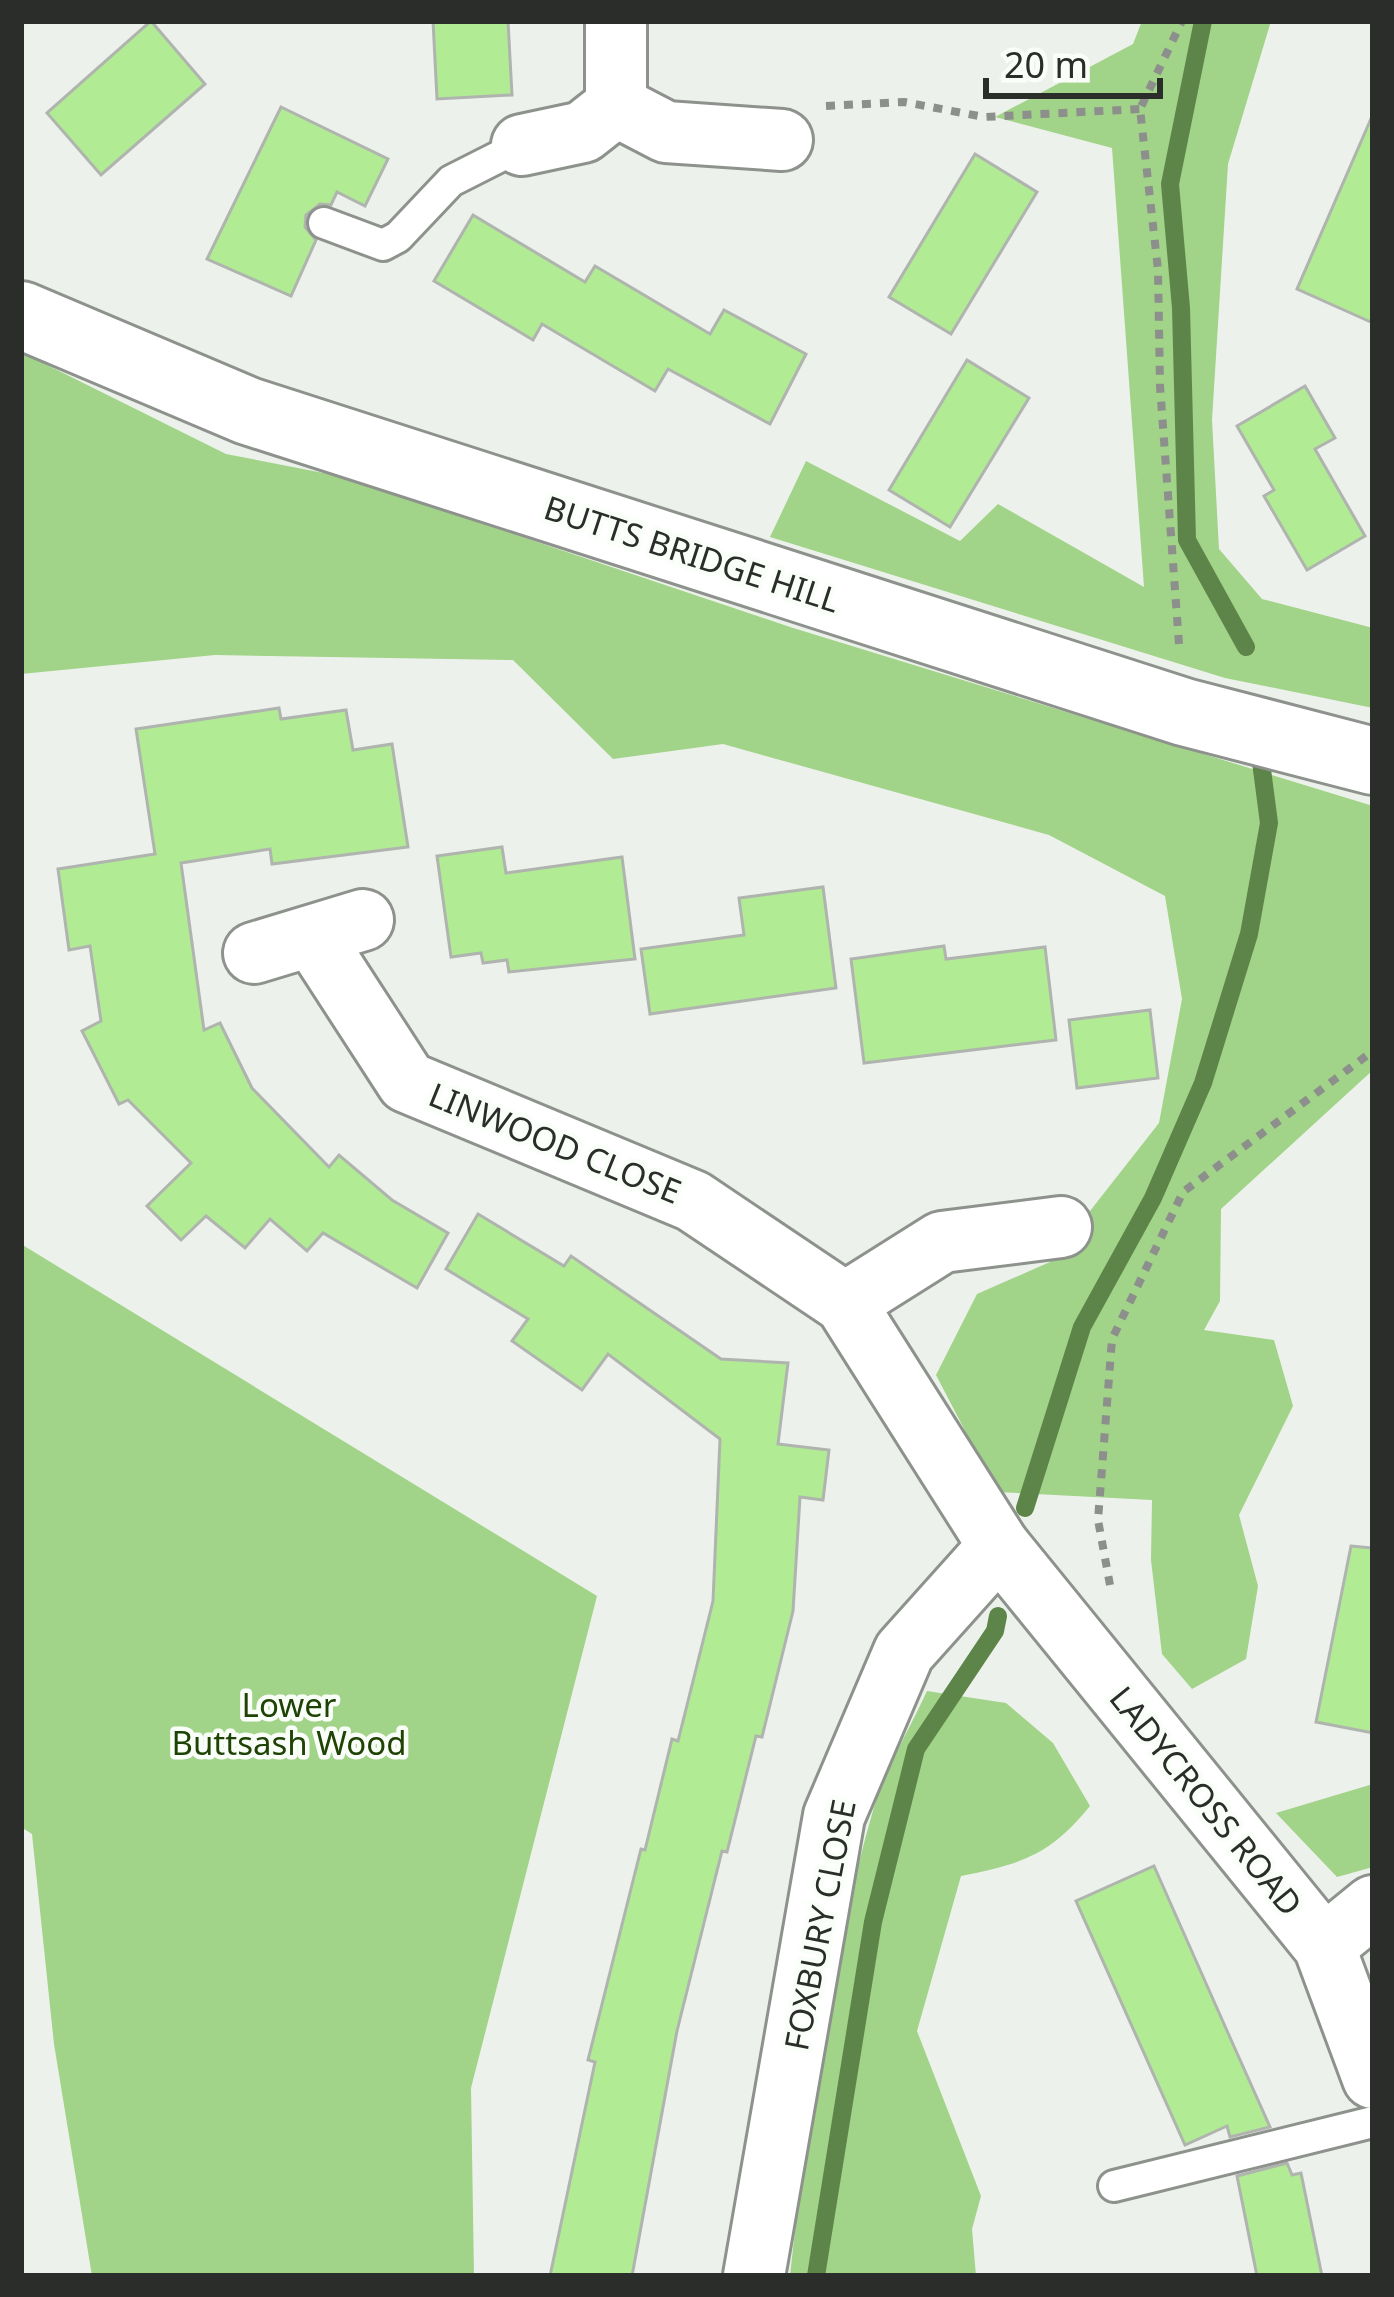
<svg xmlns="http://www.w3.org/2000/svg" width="1394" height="2297" viewBox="0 0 1394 2297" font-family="'Noto Sans',sans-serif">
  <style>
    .green { fill: #a1d388 }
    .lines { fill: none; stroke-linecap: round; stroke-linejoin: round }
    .stream { stroke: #5e8549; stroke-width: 18 }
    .building { fill: #b1eb93; stroke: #b0b4af; stroke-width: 3 }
    .service-casing { stroke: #8e928d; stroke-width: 36 }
    .minor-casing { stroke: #8e928d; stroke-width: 66 }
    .tertiary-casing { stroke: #8e928d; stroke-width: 72 }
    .path { stroke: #8c8f8b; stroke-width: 8; stroke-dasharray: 9 9; stroke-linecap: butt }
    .service { stroke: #fff; stroke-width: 30 }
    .minor { stroke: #fff; stroke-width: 60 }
    .tertiary { stroke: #fff; stroke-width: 66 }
    .labels { text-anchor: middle; stroke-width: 9; stroke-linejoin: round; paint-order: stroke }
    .street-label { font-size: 33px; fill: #2b2d2b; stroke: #fafef9 }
    .park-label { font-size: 33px; fill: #1f4305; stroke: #fafef9 }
  </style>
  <rect width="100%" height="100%" fill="#edf1eb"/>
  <g class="green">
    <path d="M1142,21H1271L1228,164L1212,420L1219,549L1262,599L1373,628V708L1225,678L770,537L806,461L960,541L998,504L1144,587L1112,148L995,117L1133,44Z"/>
    <path d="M21,352L226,454L344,477L790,627L1373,806V1070L1221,1209L1220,1301L1204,1330L1274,1340L1293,1406L1239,1515L1258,1586L1246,1659L1192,1689L1162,1654L1151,1560L1152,1500L997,1492L936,1375L977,1294L1050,1262L1159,1123L1182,999L1165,896L1049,835L723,744L613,759L513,660L215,655L21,674Z"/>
    <path d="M21,1244L597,1596L471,2088L474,2276H92L54,2044L32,1834L21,1827Z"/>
    <path d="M927,1691L1006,1703L1053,1743L1090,1806C1050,1855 1022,1864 961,1876L917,2031L981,2196L972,2229L976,2276H790C807,2119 830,1960 874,1807C886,1768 910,1728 927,1691Z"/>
    <path d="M1373,1784V1867L1337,1877L1276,1813Z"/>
  </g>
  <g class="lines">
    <g class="stream">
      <path d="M1203,21L1170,184L1181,308L1187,540L1246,647"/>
      <path d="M1025,1508L1082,1327L1153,1198L1203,1083L1249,934L1269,823L1261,762"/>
      <path d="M816,2276L873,1922L916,1749L995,1631L998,1616"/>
    </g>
  </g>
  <g class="building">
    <path d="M151,21L205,84L101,175L47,113Z"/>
    <path d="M433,21H508L512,95L437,99Z"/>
    <path d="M281,107L388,159L365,206L337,192L331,205L320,204L306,215L305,227L316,240L291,296L207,259Z"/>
    <path d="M1373,114V323L1297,289Z"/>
    <path d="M975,154L1037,192L951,334L889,297Z"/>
    <path d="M473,215L585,282L595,266L710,334L724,310L806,354L770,424L668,369L655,391L542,324L533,340L434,281Z"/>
    <path d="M967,360L1029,398L950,527L889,490Z"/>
    <path d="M1305,386L1335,438L1315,449L1365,536L1307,570L1264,496L1274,490L1237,426Z"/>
    <path d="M279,708L281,719L346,710L353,750L392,744L408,847L272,864L270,849L181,863L204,1030L220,1023L252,1088L329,1167L339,1155L392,1200L448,1233L417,1288L323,1233L307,1251L270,1219L245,1248L206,1216L181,1240L147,1206L191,1163L128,1100L119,1104L82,1031L101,1021L90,946L69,950L58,869L155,854L136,729Z"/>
    <path d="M502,847L506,873L622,857L635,959L509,972L507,960L483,963L481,953L451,957L437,856Z"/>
    <path d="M823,887L836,988L650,1014L641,949L744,935L739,898Z"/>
    <path d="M944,946L946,959L1045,947L1056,1040L864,1063L851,959Z"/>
    <path d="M1150,1010L1158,1078L1077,1088L1069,1020Z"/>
    <path d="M478,1214L564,1266L571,1256L721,1359L788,1363L778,1444L829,1450L823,1500L800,1497L793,1611L762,1737L756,1736L727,1852L722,1851L677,2031L632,2276H550L595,2062L588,2060L641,1849L645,1850L672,1739L678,1741L713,1601L720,1439L608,1354L582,1390L512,1341L528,1319L446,1269Z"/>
    <path d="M1351,1546L1373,1548V1733L1316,1722Z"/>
    <path d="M1154,1866L1228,2033L1270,2127L1230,2137L1227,2126L1185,2145L1076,1901Z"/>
    <path d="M1287,2163L1292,2175L1301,2173L1322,2276H1257L1237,2176Z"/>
  </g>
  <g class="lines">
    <g class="service-casing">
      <g id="service">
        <path d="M324,223L383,245L398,237L451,181L522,145"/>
        <path d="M1114,2186L1373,2122"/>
      </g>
    </g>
    <g class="minor-casing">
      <g id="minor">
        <path d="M616,21V106L666,132L782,140"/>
        <path d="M522,145L583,132L616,106"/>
        <path d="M313,937L407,1082L693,1201L845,1303L999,1546L1324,1946L1373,2078"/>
        <path d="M254,953L363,920"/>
        <path d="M845,1303L942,1242L1061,1227"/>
        <path d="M1324,1946L1373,1906"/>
        <path d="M754,2276L834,1816L904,1652L999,1546"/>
      </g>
    </g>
    <g class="tertiary-casing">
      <path id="tertiary" d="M21,315L248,411L1184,712L1373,761"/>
    </g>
    <g class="path">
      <path d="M826,106L904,102L984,117L1140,109"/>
      <path d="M1179,644L1160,386L1158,270L1140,109L1182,21"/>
      <path d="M1110,1585L1098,1520L1112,1339L1183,1192L1373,1051"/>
    </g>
    <use href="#service" class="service"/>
    <use href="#minor" class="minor"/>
    <use href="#tertiary" class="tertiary"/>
  </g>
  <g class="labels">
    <g class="street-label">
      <text transform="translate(692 554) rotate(18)" y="12">BUTTS BRIDGE HILL</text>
      <text transform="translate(555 1143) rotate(22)" y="12">LINWOOD CLOSE</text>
      <text transform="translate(1206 1801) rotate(51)" y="12">LADYCROSS ROAD</text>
      <text transform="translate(820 1925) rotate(-79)" y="12">FOXBURY CLOSE</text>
    </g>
    <g class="park-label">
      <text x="289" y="1717">Lower<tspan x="289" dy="38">Buttsash Wood</tspan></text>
    </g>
  </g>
  <rect width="1394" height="2297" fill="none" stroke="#2b2d2b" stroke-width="48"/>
  <path d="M986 78v18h174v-18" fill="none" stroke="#2b2d2b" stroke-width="6"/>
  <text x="1004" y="78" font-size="36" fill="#2b2d2b" stroke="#fafef9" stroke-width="9" paint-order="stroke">20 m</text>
</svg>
